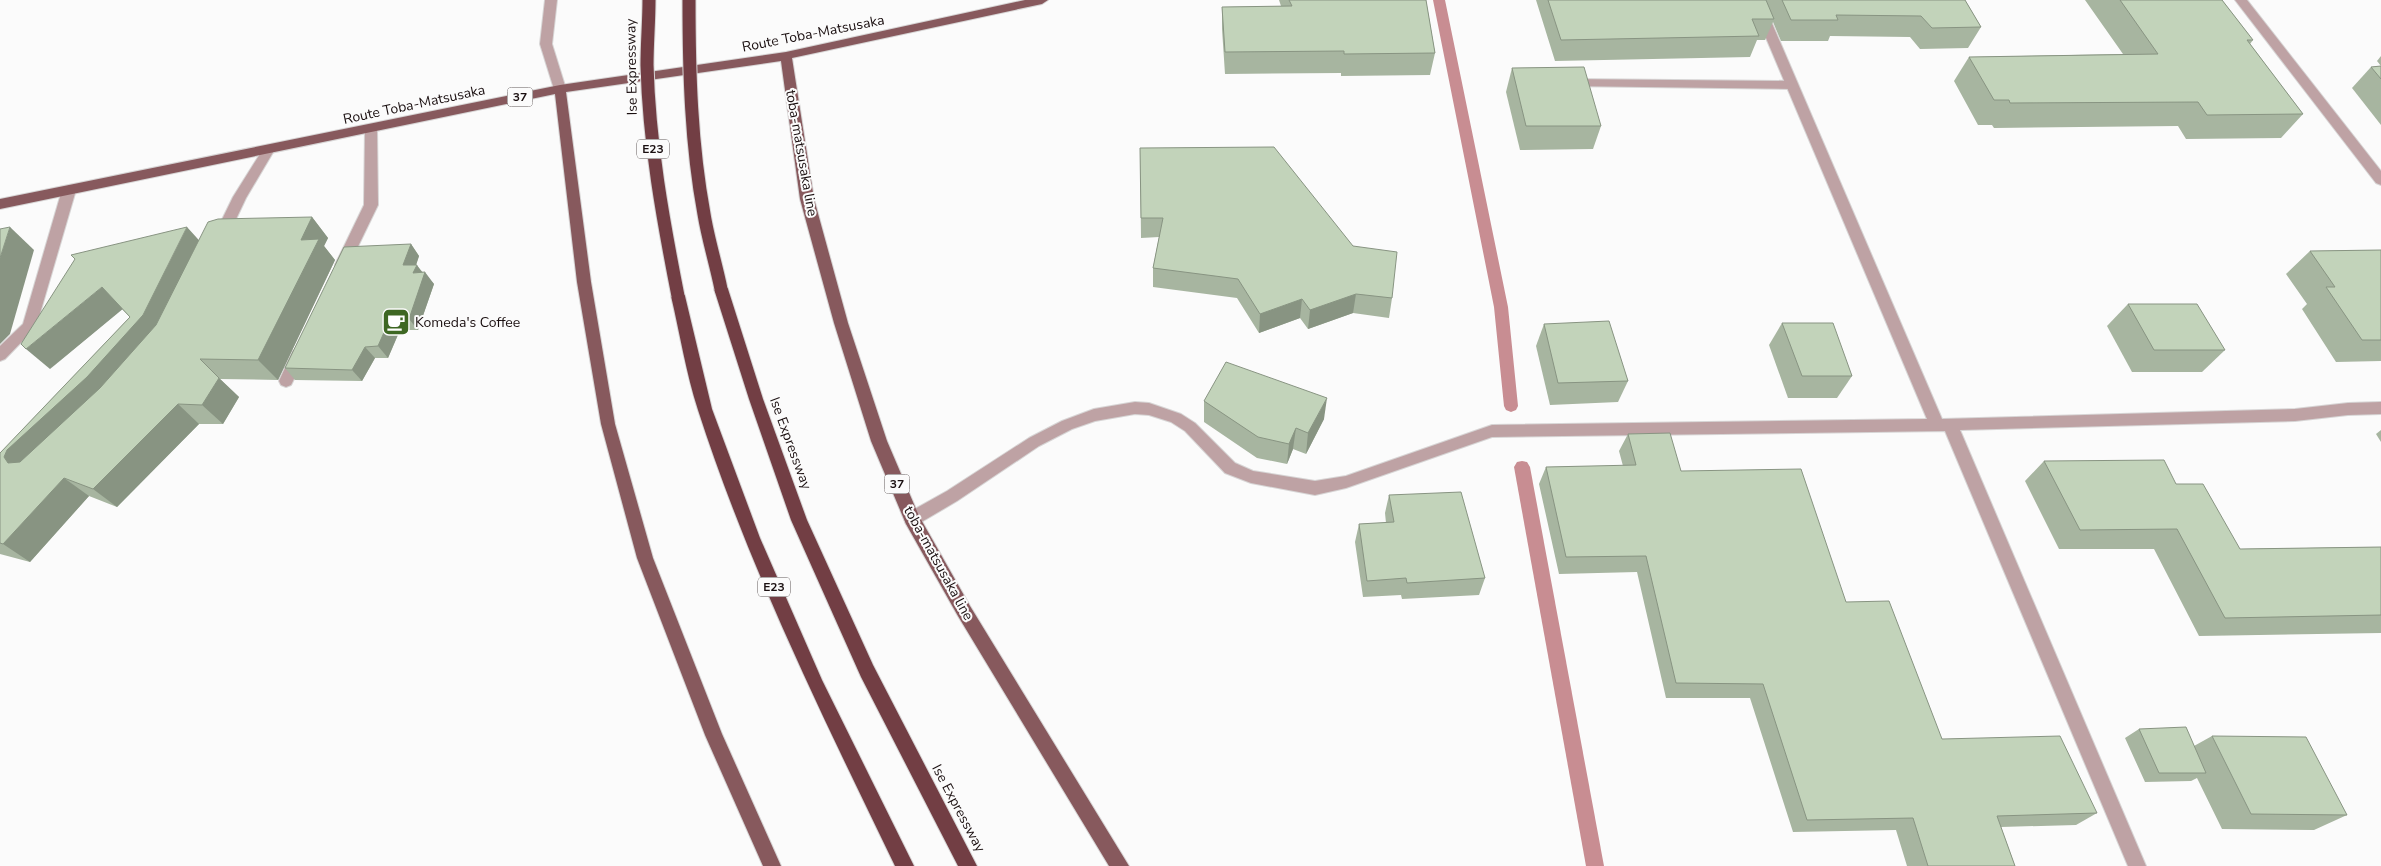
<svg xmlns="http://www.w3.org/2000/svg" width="2381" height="866" viewBox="0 0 2381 866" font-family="'Nunito Sans',sans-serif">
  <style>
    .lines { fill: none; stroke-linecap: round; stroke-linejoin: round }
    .stream { fill: #c88d92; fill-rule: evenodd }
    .service-casing { stroke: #d7d5d5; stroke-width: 2 }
    .minor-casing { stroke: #d7d5d5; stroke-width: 2 }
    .primary-casing { stroke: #d7d5d5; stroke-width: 2 }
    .motorway-casing { stroke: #d7d5d5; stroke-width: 2 }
    .service { fill: #bea2a4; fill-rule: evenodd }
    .minor { fill: #bea2a4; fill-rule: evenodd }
    .primary { fill: #87595d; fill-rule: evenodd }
    .motorway { fill: #723e44; fill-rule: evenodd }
    .motorway-bridge-casing { stroke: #d7d5d5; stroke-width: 15; stroke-linecap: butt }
    .motorway-bridge { stroke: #723e44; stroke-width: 13 }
    .wall { fill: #a7b5a0 }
    .shaded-wall { fill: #889482 }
    .building { fill: #c2d3ba; stroke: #889482 }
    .labels { text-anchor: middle; stroke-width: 4; stroke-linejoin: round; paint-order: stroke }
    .shield { fill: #fbfbfb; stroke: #5e5656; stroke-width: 1 }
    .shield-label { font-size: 12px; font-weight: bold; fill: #1a0f10 }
    .street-label { font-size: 14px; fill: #1a0f10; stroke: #fbfbfb }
    .poi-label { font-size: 14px; fill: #1a0f10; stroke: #fbfbfb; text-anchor: start }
  </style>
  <rect width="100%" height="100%" fill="#fbfbfb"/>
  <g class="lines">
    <g class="stream">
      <path d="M1433,0H1445L1508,307L1518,406L1516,410L1511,412L1506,410L1504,406L1494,307Z"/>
      <path d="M1522,461L1527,462L1530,467L1604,866H1586L1514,467L1517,462Z"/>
    </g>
    <g class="service-casing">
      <path id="service" d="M1570,79L1792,81L1798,85L1792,89L1566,86L1564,83L1566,80Z"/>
    </g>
    <g class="minor-casing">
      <g id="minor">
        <path d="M545,0H557L552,44L566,89L560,93L554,89L540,44Z"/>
        <path d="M1750,0H1762L1942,419L2295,409L2348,403L2381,402V414L2348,415L2295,421L1960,430L2146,866H2128L1945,431L1492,437L1346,488L1315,495L1251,483L1225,473L1185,431L1171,422L1149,415L1135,414L1095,421L1072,429L1039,446L957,501L918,524L912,526L906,524L904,519L906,514L947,491L1029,438L1062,421L1094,409L1135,402L1149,403L1181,414L1195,423L1235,463L1253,471L1315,481L1346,476L1492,425L1927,419Z"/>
        <path d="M2235,0H2247L2381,171V185L2376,183Z"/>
        <path d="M371,124L377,128L378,205L349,265L347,269H337L335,265L364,205L365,128Z"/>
        <path d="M269,145L275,149L246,198L228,236L226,239H216L214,236L233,197L265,146Z"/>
        <path d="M69,185L76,190L36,327L5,359L0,361V346L23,324L62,190Z"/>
        <path d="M298,349L303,351L305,355L293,381L291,385L286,387L281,385L279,381L291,355L293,351Z"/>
      </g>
    </g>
    <g class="primary-casing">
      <path id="primary" d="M1025,0H1048L1042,4L792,58L814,199L848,323L887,441L919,516L970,606L1129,866H1109L958,616L906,524L871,441L834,323L800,199L781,61L566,92L591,282L615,424L653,558L722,734L781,866H763L705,735L637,558L601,424L577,282L555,94L0,209V199L560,85L786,52Z"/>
    </g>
    <g class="motorway-casing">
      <g id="motorway">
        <path d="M721,284L726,285L728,289L763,399L807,520L873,665L977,866H958L861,677L791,520L749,399L714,289L716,285Z"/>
        <path d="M678,291L683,292L685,296L712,409L760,538L822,680L914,866H895C823,717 749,568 698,410C686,373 680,334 671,296L673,292Z"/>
      </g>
    </g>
    <use href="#service" class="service"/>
    <use href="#minor" class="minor"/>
    <use href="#primary" class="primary"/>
    <use href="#motorway" class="motorway"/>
    <g class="motorway-bridge-casing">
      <g id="motorway-bridge">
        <path d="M649,0C649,22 647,43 647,65C649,143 663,220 678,296"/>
        <path d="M689,0C689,72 691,144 704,214C708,239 716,264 721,289"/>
      </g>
    </g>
    <use href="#motorway-bridge" class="motorway-bridge"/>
  </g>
  <g class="wall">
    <path d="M1279,0H1426L1435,53L1430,75L1341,76V73L1225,74L1222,29V7L1281,6Z"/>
    <path d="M1536,0H1965L1981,27L1968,48L1920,49L1910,37L1830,36L1828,41H1781L1773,22L1765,40H1757L1750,57L1555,61Z"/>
    <path d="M2085,0H2222L2253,40L2250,44L2303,114L2281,138L2186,139L2178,126L1994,128L1992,125H1978L1954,81L1969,57L2123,54Z"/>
    <path d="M2381,56V66L2377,61Z"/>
    <path d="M2381,66V125L2352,88L2371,67Z"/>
    <path d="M1512,68L1601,126L1593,149L1520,150L1506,92Z"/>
    <path d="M1140,148L1392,298L1389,318L1353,313L1308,329L1300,318L1259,333L1237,298L1153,287V268L1159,237L1141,238Z"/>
    <path d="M312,217L328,238L324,246L335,260L278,380L220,379L239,397L223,424H199L117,507L89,496L30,562L0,554V453L130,317L122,309L50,369L199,240Z"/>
    <path d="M411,244L419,256L416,265L434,284L418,330H400L388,358H375L362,381L295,380L285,368Z"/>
    <path d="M2381,250V361L2336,362L2302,309L2307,304L2286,274L2310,251Z"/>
    <path d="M2128,304L2225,350L2202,372H2132L2107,326Z"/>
    <path d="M1782,323L1852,376L1837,398H1788L1769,345Z"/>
    <path d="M1544,324L1628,381L1618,402L1550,405L1536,346Z"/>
    <path d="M1204,401L1324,419L1306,454L1293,449L1287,464L1257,458L1204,422Z"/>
    <path d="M2381,430V442L2376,434Z"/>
    <path d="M1628,434L1681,471L1846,602L1942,739L2097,813L2076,825L2001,827L2015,866H1907L1896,830L1793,832L1750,698H1666L1637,572L1559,574L1539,484L1546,467L1623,466L1619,451Z"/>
    <path d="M2044,461L2176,484L2240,549L2381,547V633L2199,636L2154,549H2059L2025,481Z"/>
    <path d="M1389,495L1485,578L1479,595L1402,599L1401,595L1363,597L1355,542L1359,524L1386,523L1385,513Z"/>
    <path d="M2139,729L2194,746L2212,736L2347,815L2314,830L2222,829L2197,778L2191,781L2145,782L2125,738Z"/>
  </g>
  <g class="shaded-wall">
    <path d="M312,217L328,238L324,246L335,260L278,380L258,360L301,240Z"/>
    <path d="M10,227L34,250L10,334L0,344V258Z"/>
    <path d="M187,227L206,248L163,335L33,469L8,463L4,457L7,450L143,315Z"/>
    <path d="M411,244L419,256L415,268L417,265L424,275L425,272L434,284L418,330L409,319L403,265Z"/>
    <path d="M102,287L124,308L50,369L26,349Z"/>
    <path d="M1356,294L1353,313L1308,329L1310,310Z"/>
    <path d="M1302,299L1300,318L1259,333L1260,314Z"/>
    <path d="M390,319L400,330L388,358L378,346Z"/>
    <path d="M365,347L375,358L362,381L352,370Z"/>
    <path d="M219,378L239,397L223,424L202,405Z"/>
    <path d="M1327,398L1324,419L1306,454L1308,433Z"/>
    <path d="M178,404L199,424L117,507L93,489Z"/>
    <path d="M1296,428L1293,449L1287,464L1289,444Z"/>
    <path d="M64,478L89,496L30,562L3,544Z"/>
  </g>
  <g class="building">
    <path d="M1289,0H1426L1435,53L1344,54V51L1225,52L1222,7L1292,6Z"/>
    <path d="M1548,0H1766L1774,19H1752L1759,36L1561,40Z"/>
    <path d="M1782,0H1965L1981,27L1932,28L1921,16L1836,15L1838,20H1791Z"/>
    <path d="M2120,0H2222L2253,40H2247L2303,114L2207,115L2198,102L2010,103L2009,100H1994L1969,57L2158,54Z"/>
    <path d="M2381,66V79L2371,67Z"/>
    <path d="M1584,67L1601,126H1526L1512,68Z"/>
    <path d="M1274,147L1353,246L1397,252L1392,298L1356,294L1310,310L1302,299L1260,314L1238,279L1153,268L1163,218H1141L1140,148Z"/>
    <path d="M312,217L301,240L319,239L258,360L200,359L219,378L202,405L178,404L93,489L64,478L3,544L0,543V453L130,317L102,287L26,349L21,344L75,259L71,255L187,227L143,315L87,377L7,450L4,457L8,463L20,462L100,388L156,325L208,222L218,219Z"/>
    <path d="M10,227L0,258V229Z"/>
    <path d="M411,244L403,265H417L413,273L425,272L409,319H390L378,346L365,347L352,370L285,368L344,247Z"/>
    <path d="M2381,250V340H2362L2326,287H2335L2310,251Z"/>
    <path d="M2128,304H2197L2225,350H2154Z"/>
    <path d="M1609,321L1628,381L1558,383L1544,324Z"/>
    <path d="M1782,323H1833L1852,376H1802Z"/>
    <path d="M1226,362L1327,398L1308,433L1296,428L1289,444L1258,437L1204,401Z"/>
    <path d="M1670,433L1681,471L1801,469L1846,602L1889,601L1942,739L2060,736L2097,813L1997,816L2015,866H1928L1913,818L1807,820L1763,684L1676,683L1646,556L1566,557L1546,467L1636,465L1628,434Z"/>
    <path d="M2164,460L2176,484H2203L2240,549L2381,547V615L2225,618L2177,529L2080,530L2044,461Z"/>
    <path d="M1461,492L1485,578L1407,583L1406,578L1367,581L1359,524L1394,522L1389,495Z"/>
    <path d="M2186,727L2206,773H2159L2139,729Z"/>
    <path d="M2212,736L2306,737L2347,815L2251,814Z"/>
  </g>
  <defs>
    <g id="cafe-square" transform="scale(1.4375)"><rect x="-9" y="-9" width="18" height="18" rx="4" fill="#3e6723" stroke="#fbfbfb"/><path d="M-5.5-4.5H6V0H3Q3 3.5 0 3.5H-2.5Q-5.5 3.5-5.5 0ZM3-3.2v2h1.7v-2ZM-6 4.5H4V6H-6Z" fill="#fff"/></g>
  </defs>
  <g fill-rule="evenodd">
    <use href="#cafe-square" x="396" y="322"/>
  </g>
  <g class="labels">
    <g class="shield">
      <rect x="507.5" y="87.5" width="25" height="19" rx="4"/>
      <rect x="637" y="139.5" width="32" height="19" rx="4"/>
      <rect x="884.5" y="474.5" width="25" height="19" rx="4"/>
      <rect x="758" y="577.5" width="32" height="19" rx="4"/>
    </g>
    <g class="shield-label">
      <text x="520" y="101">37</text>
      <text x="653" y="153">E23</text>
      <text x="897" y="488">37</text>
      <text x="774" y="591">E23</text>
    </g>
    <g class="street-label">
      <text transform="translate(813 33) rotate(-11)" y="5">Route Toba-Matsusaka</text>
      <text transform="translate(631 67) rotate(-91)" y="5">Ise Expressway</text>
      <text transform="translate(414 104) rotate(-12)" y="5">Route Toba-Matsusaka</text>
      <text transform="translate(802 153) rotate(80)" y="5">toba-matsusaka line</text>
      <text transform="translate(791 443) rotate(70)" y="5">Ise Expressway</text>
      <text transform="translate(939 563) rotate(61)" y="5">toba-matsusaka line</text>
      <text transform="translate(959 808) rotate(62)" y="5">Ise Expressway</text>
    </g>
    <g class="poi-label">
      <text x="415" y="327">Komeda's Coffee</text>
    </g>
  </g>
</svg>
